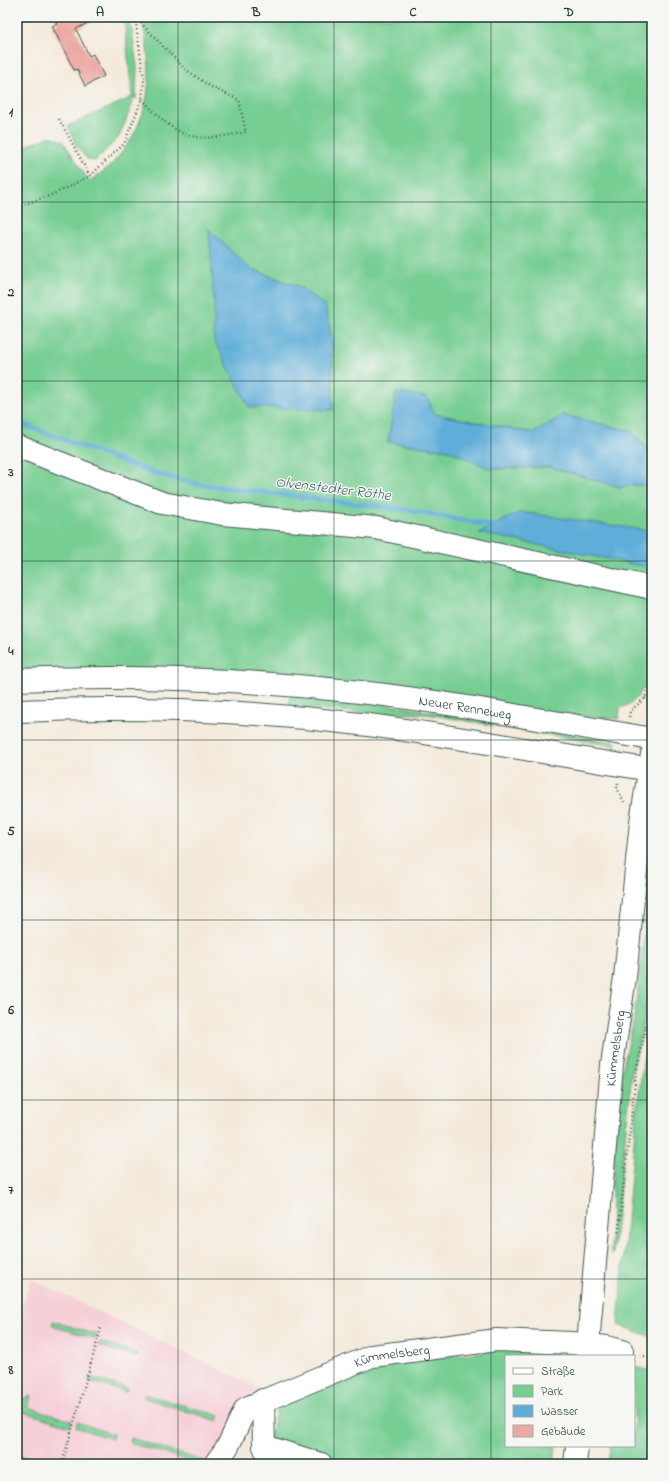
<svg xmlns="http://www.w3.org/2000/svg" width="669" height="1481" viewBox="0 0 669 1481" font-family="'Indie Flower',sans-serif">
  <style>
    .built { fill: #f6cfd7 }
    .green { fill: #77ce93; stroke: #4b8664 }
    .water { fill: #5eadd8; stroke: #3e7586 }
    .lines { fill: none; stroke-linecap: round; stroke-linejoin: round }
    .stream { stroke: #5eadd8; stroke-width: 5 }
    .building { fill: #eca9a3 }
    .minor-casing { stroke: #3f574d; stroke-width: 24 }
    .major-casing { stroke: #3f574d; stroke-width: 24 }
    .path { stroke: #3f574d; stroke-width: 2.5; stroke-dasharray: 1 3; stroke-linecap: butt }
    .minor { stroke: #fff; stroke-width: 22 }
    .major { stroke: #fff; stroke-width: 22 }
    .grid { fill: none; stroke: #1f3d34; stroke-width: 1; stroke-opacity: 0.55 }
    .labels { text-anchor: middle; stroke-width: 3; stroke-linejoin: round; paint-order: stroke }
    .street-label { font-size: 14px; fill: #1f3d34; stroke: #f6f6f2 }
    .water-label { font-size: 15px; font-style: italic; fill: #325f65; stroke: #f6f6f2 }
    .neatline { fill: none; stroke: #1f3d34; stroke-width: 1.5 }
    .grid-label { font-size: 13px; text-anchor: middle; font-weight: bold; fill: #1f3d34 }
  </style>
  <rect width="100%" height="100%" fill="#f6f6f2"/>
  <filter id="ink" filterUnits="userSpaceOnUse"><feTurbulence type="fractalNoise" baseFrequency=".025" numOctaves="2"/><feDisplacementMap in="SourceGraphic" scale="8" xChannelSelector="R" yChannelSelector="G"/><feConvolveMatrix kernelMatrix="1 2 1 2 8 2 1 2 1" color-interpolation-filters="sRGB"/></filter>
  <filter id="wash" filterUnits="userSpaceOnUse"><feTurbulence type="fractalNoise" baseFrequency=".012" numOctaves="4" result="noise"/><feDisplacementMap in="SourceGraphic" scale="16" xChannelSelector="R" yChannelSelector="G"/><feGaussianBlur stdDeviation="0.9" result="paint"/><feColorMatrix in="noise" values="0 0 0 0 0 0 0 0 0 0 0 0 0 0 0 0 0 1.4 0 .05"/><feComposite in="paint" operator="in"/></filter>
  <g filter="url(#wash)">
    <rect width="100%" height="100%" fill="#f4eadb"/>
    <path class="built" d="M31,1279L260,1389L232,1464H17V1325Z"/>
    <g class="green">
      <path d="M124,17H130L137,67L136,99L132,97V105L119,137L95,161L87,159L78,148L68,126L132,97Z"/>
      <path d="M141,17H652V453L631,431L563,415L534,433L435,414L397,393L388,442L448,450L491,469L549,467L620,487L634,485L652,486V581L157,495L17,442V150L51,136L63,141L89,181C96,176 105,171 111,165C153,120 155,74 141,17Z"/>
      <path d="M17,453L152,508L373,533L652,593C652,627 660,674 634,701C631,705 624,706 620,708L619,719L17,670Z"/>
      <path d="M290,694L397,706L616,742L615,746L426,714L366,713L289,707Z"/>
      <path d="M652,847V945L644,1022L632,1072L613,1254L611,1255L612,1183L622,1071L634,1019L641,964Z"/>
      <path d="M652,1018V1337L618,1325L637,1106L644,1057Z"/>
      <path d="M53,1321L97,1335L96,1339L52,1326Z"/>
      <path d="M100,1342L138,1353L137,1357L99,1346Z"/>
      <path d="M520,1348L552,1351L560,1356H506V1446H556L554,1464H348L269,1439L279,1400L385,1363Z"/>
      <path d="M634,1367L652,1371V1464H608L610,1446H634Z"/>
      <path d="M89,1377L127,1388L126,1392L89,1381Z"/>
      <path d="M145,1394L220,1416L218,1421L144,1398Z"/>
      <path d="M31,1396L28,1407L72,1421L70,1426L20,1411L17,1418L19,1400Z"/>
      <path d="M77,1422L113,1434L112,1439L76,1427Z"/>
      <path d="M131,1438L206,1462L199,1464L130,1443Z"/>
      <path d="M17,1455L51,1464H37L17,1458Z"/>
    </g>
    <g class="water">
      <path d="M209,229L249,268L300,287L325,306L332,338L333,410L249,407L214,340V302Z"/>
      <path d="M396,393L427,397L435,414L534,433L563,415L631,431L652,453V486L634,485L620,487L549,467L491,469L448,450L388,442Z"/>
      <path d="M520,512L652,531V568L479,533Z"/>
    </g>
    <g class="lines">
      <path class="stream" d="M17,422L148,471L196,484L401,509L500,527"/>
    </g>
    <g id="blocks">
      <path class="building" d="M54,17H100L76,29L89,56L93,54L104,76L85,86L77,69L74,70L52,26L57,24Z"/>
    </g>
  </g>
  <g filter="url(#ink)">
    <use href="#blocks" fill-opacity="0" stroke="#3f574d" stroke-width="1"/>
    <g class="lines">
      <g class="minor-casing">
        <g id="minor">
          <path d="M17,446L162,503L222,514L376,528L652,588"/>
          <path d="M263,1400L264,1446L271,1464"/>
          <path d="M264,1446L321,1464"/>
          <path id="s1" d="M215,1464L228,1446L246,1408L372,1356L497,1340L573,1343L606,1347L622,1351"/>
        </g>
      </g>
      <g class="major-casing">
        <g id="major">
          <path id="s2" d="M17,680C132,675 246,679 360,692C458,703 555,723 652,739"/>
          <path d="M17,711C131,706 247,710 360,724C458,736 555,755 652,770"/>
          <path id="s3" d="M587,1356L612,1065L625,977L641,822L652,754"/>
          <path d="M575,1464L577,1446"/>
        </g>
      </g>
      <g class="path">
        <path d="M135,17L185,69L211,87L239,100L246,132C191,143 180,140 142,99"/>
        <path d="M59,119L90,176"/>
        <path d="M17,207L54,194L90,176L124,144L142,99L144,80L135,17"/>
        <path d="M645,698L652,699"/>
        <path d="M629,717L630,711L645,698L652,677"/>
        <path d="M618,783L617,788L624,802"/>
        <path d="M618,1236L636,1073L647,1024L652,987"/>
        <path d="M640,1355L652,1358"/>
        <path d="M62,1464L101,1328"/>
      </g>
      <use href="#minor" class="minor"/>
      <use href="#major" class="major"/>
    </g>
  </g>
  <path class="grid" d="M178,17V1464M334,17V1464M491,17V1464M17,202H652M17,381H652M17,561H652M17,740H652M17,920H652M17,1100H652M17,1279H652"/>
  <g class="labels">
    <g class="street-label">
      <text dy="5" stroke="none"><textPath href="#s2" startOffset="450">Neuer Renneweg</textPath></text>
      <text dy="5" stroke="none"><textPath href="#s3" startOffset="309">Kümmelsberg</textPath></text>
      <text dy="5" stroke="none"><textPath href="#s1" startOffset="220">Kümmelsberg</textPath></text>
    </g>
    <g class="water-label">
      <text transform="translate(333 488) rotate(7)" y="5">Olvenstedter Röthe</text>
    </g>
  </g>
  <rect width="669" height="1481" fill="none" stroke="#f6f6f2" stroke-width="44"/>
  <rect x="505" y="1355" width="130" height="92" fill="#f6f6f2" stroke="#a0aca6"/>
  <rect x="513" y="1368" width="20" height="6" fill="#ffffff" stroke="#a0aca6"/>
  <text x="541" y="1375" font-size="12" fill="#1f3d34">Straße</text>
  <rect x="513" y="1385" width="20" height="12" fill="#77ce93" stroke="#a0aca6"/>
  <text x="541" y="1395" font-size="12" fill="#1f3d34">Park</text>
  <rect x="513" y="1405" width="20" height="12" fill="#5eadd8" stroke="#a0aca6"/>
  <text x="541" y="1415" font-size="12" fill="#1f3d34">Wasser</text>
  <rect x="513" y="1425" width="20" height="12" fill="#eca9a3" stroke="#a0aca6"/>
  <text x="541" y="1435" font-size="12" fill="#1f3d34">Gebäude</text>
  <rect x="22" y="22" width="625" height="1437" class="neatline"/>
  <g class="grid-label">
    <text x="100" y="16">A</text>
    <text x="256" y="16">B</text>
    <text x="413" y="16">C</text>
    <text x="569" y="16">D</text>
    <text x="11" y="116">1</text>
    <text x="11" y="296">2</text>
    <text x="11" y="476">3</text>
    <text x="11" y="655">4</text>
    <text x="11" y="835">5</text>
    <text x="11" y="1014">6</text>
    <text x="11" y="1194">7</text>
    <text x="11" y="1374">8</text>
  </g>
</svg>
